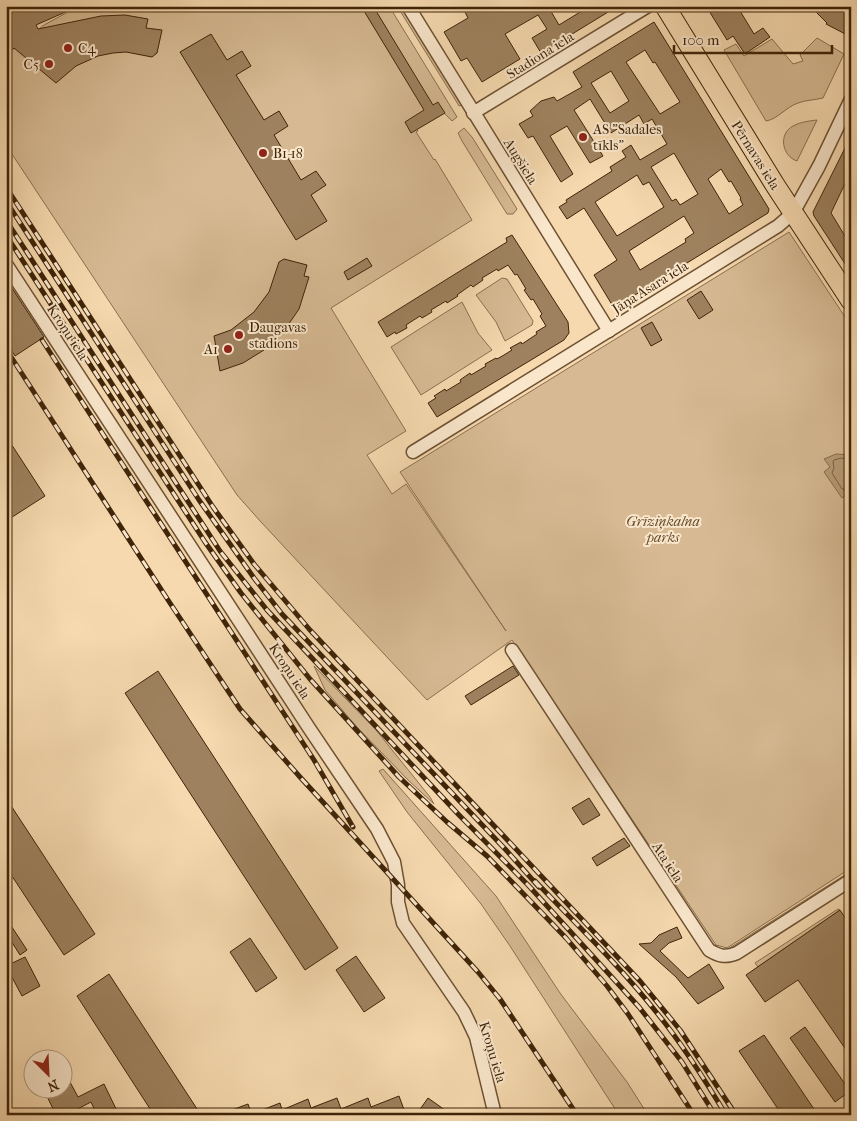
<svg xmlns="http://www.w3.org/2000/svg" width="857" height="1121" viewBox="0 0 857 1121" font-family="'IM FELL French Canon',serif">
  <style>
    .green { fill: #d7ba93; stroke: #8b6f4e }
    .water { fill: #b89b76; stroke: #886b4a }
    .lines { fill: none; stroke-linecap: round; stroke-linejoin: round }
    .shore { stroke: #7c603f; stroke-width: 1 }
    .building { fill: #9e825f; stroke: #3f2408; fill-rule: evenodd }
    .minor-casing { stroke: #6d5132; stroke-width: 15 }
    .primary-casing { stroke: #3f2408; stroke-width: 21 }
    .minor { stroke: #f9e6cb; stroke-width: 12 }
    .primary { stroke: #f6d9af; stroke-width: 19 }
    .rail-casing { stroke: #3f2408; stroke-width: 5 }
    .rail { stroke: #f9e6cb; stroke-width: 3; stroke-dasharray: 9; stroke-linecap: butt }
    .poi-dot { fill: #8f2418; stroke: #f9e6cb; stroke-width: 2 }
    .labels { text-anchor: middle; stroke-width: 4; stroke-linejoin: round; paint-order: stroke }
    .poi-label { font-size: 14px; fill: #3f2408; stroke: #f9e6cb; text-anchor: start }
    .street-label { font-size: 14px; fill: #3f2408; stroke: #f9e6cb }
    .park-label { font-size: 14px; font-style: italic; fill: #654a2b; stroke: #f9e6cb }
  </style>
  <rect width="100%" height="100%" fill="#f6d9af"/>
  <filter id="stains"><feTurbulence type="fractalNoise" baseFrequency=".004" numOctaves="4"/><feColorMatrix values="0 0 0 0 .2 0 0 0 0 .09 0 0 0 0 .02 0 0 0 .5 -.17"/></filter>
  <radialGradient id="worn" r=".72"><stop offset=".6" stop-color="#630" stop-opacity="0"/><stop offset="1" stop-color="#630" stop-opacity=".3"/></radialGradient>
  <g class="green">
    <path d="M79,6H389L457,117L452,121L444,113L417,129L418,131L416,132L434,160L435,159L472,220L331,308L406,431L367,455L392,494L406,484L506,631L400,472L789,232L851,326V868L727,948L716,945L512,640L427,700L261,522L237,495L6,145V55L44,25Z"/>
    <path d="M397,6H401L462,105L459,106L456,101Z"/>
    <path d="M817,38L844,54L823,98C815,100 806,100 798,103C786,107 778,119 766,121L724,50L736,44L744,56L772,39L793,64L803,61L800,55Z"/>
    <path d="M817,120L797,161C782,156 778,134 793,126C800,122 809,121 817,120Z"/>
    <path d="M464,128L472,137L517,209L513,214H507L462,141L458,133Z"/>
    <path d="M502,278L507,279L533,321L532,325L505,341L496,322L476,295Z"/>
    <path d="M462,302L478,333L492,350L421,395L391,347Z"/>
    <path d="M314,666L376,730L430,797L434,804L407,779L357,727L325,690Z"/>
    <path d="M383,769L496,896L560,993L627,1082L648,1115H619L510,946L481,904L407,812L379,771Z"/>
    <path d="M851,871V874L731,949H728Z"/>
    <path d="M838,909L840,910L758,967L755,963Z"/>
  </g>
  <path class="water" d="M836,454L851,455V498L848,494L842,498L824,472L830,467L824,459Z"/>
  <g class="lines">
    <path class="shore" d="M851,460L841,458L834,460L833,462L834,468L832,473L842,489L851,490"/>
  </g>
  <g class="building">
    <path d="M6,6H79L36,25L38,29L101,16L125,15L148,19L146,28L162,30L157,53L152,57L126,52L113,53L98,56L76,66L56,83L14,48L6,55Z"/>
    <path d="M361,6H373L433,105L438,102L445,113L411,133L405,122L424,110Z"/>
    <path d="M462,6H552L549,8L559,25L590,6H618L541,53L532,38L547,29L538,15L505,34L520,59L482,82L467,58L461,61L444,32L468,18Z"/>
    <path d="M706,6H737L754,34L763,28L770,37L745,54L733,36L727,40Z"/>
    <path d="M810,6H851V37L826,24L827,23Z"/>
    <path d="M654,22L769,209L768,213L614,308L594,275L617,260L584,208L567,219L559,207L567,202L566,200L612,171L610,167L626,157L622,151L631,145L640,160L667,144L652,119L644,124L639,115L611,133L590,99L574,110L603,156L590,163L567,126L550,136L573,174L561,182L533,136L528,138L519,124L533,116L530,111L541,101L554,97L557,101L582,87L573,72ZM645,50L653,63L655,62L680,102L660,114L626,62ZM611,71L629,101L610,113L591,83ZM674,153L698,194L680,205L676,199L672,201L651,167ZM721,169L729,182L731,181L741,198L740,199L743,205L729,214L708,179ZM637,175L643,185L649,182L664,207L617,236L595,202ZM684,216L694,233L685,239L686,242L640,270L629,251Z"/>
    <path d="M211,34L227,60L242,51L251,66L236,75L264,120L279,111L288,126L274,135L301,180L316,171L326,185L311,195L327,221L296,240L180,52Z"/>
    <path d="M851,136V164L847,171L850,173L831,213L851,246V273L814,216L813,212Z"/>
    <path d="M512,235L568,322L569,333L564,340L437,417L428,403L436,398L434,396L445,389L446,391L461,382L460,380L470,373L471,375L486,366L485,364L496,358L497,359L504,355L512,350L510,348L521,342L522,344L537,334L536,332L546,326L540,316L542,314L533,299L531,300L524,290L526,289L517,274L515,275L508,265L498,271L497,269L482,278L483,280L473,287L471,285L457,295L458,296L447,303L446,301L431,310L432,312L422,318L420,316L406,325L407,328L396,334L395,332L387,337L378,322L489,253L507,242L506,238Z"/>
    <path d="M367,258L372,266L348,280L344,272Z"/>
    <path d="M284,259L307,265L304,276L309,277L299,309L286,328L264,350L243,363L220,371L214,336L231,330L254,312L269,292L279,262Z"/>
    <path d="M6,279L44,337L15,356L6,342Z"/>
    <path d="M701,291L713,310L699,319L687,300Z"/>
    <path d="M652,322L662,340L651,346L641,328Z"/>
    <path d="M6,436L45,496L6,521Z"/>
    <path d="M513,666L519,675L471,705L465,696Z"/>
    <path d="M158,671L338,948L305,970L125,693Z"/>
    <path d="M6,798L95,934L64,955L6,867Z"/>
    <path d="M589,798L600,815L583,825L572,808Z"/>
    <path d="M624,838L630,846L597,866L592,858Z"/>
    <path d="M840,910L851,927V1057L798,980L765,1002L746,975Z"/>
    <path d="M6,918L27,950L20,955L6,933Z"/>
    <path d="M677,927L682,938L669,943L660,951L688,978L709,964L724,988L698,1004L676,977L639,944L651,943L659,935Z"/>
    <path d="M250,938L277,978L256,992L230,952Z"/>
    <path d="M356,956L385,998L364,1012L336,970Z"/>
    <path d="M25,957L40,986L22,996L6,966Z"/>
    <path d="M109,974L201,1115H154L77,996Z"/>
    <path d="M805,1027L850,1091L835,1102L790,1038Z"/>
    <path d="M764,1035L818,1115H782L739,1051Z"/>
    <path d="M62,1067L78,1097L104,1084L119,1115H97L91,1102L66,1115H56L43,1088H62Z"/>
    <path d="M399,1096L406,1115L252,1114L280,1103L282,1110L308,1099L311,1108L337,1098L341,1109L368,1098L371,1107Z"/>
    <path d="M428,1098L452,1115H416Z"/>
    <path d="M248,1104L252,1115H221V1114Z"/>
  </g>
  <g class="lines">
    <g class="minor-casing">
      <g id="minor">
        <path d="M408,6L609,331"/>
        <path d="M473,113L648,6"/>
        <path d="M6,264L309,728L377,829L394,862L398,885V902L403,923L464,1012L476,1037L495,1115"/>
        <path d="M413,452L778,226L793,213L819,166L851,99"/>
        <path d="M512,650L709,950C719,956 725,958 737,953L851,880"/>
      </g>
    </g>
    <g class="primary-casing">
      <path id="primary" d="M665,6L775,185L851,301"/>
    </g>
    <use href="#minor" class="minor"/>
    <use href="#primary" class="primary"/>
    <g class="rail-casing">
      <g id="rail">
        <path d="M6,187L213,507L254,564L310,630L640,981L680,1030L736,1115"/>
        <path d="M6,201L199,500L254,578L282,614L506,850L539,887"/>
        <path d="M6,220L220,551L267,610L459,815L528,885L639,1007L682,1062L715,1115"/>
        <path d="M6,235L205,542L241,593L310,679L399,777L447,822L487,856L566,938L607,986L628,1014L694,1115"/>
        <path d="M42,340L314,760L353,827"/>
        <path d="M6,349L168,600L240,709L300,777L478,972L500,999L577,1115"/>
        <path d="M535,881C576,924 620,966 657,1013C683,1045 705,1080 726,1115"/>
      </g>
    </g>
    <use href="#rail" class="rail"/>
  </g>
  <g class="poi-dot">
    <circle cx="68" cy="48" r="5"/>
    <circle cx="49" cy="64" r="5"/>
    <circle cx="583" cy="137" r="5"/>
    <circle cx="263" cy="153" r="5"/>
    <circle cx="239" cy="335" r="5"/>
    <circle cx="228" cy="349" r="5"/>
  </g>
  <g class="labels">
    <g class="poi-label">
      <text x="78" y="53">C4</text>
      <text x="39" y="69" text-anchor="end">C5</text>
      <text x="593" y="134">AS "Sadales<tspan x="593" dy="16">tīkls"</tspan></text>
      <text x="273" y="158">B1-18</text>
      <text x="249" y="332">Daugavas<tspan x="249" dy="16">stadions</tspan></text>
      <text x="218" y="354" text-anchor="end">A1</text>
    </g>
    <g class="street-label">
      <text transform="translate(540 55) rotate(-32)" y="5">Stadiona iela</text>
      <text transform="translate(756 155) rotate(58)" y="5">Pērnavas iela</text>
      <text transform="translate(521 161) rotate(58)" y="5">Augšiela</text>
      <text transform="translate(650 287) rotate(-32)" y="5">Jāņa Asara iela</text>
      <text transform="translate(68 332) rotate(57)" y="5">Kroņu iela</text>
      <text transform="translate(290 671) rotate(57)" y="5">Kroņu iela</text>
      <text transform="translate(668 862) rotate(57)" y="5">Ata iela</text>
      <text transform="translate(493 1052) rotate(73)" y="5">Kroņu iela</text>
    </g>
    <g class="park-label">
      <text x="663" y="526">Grīziņkalna<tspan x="663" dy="16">parks</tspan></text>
    </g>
  </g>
  <rect width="857" height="1121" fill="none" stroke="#f6d9af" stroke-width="25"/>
  <rect x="8" y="8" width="842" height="1106" fill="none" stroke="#3f2408" stroke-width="2.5"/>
  <rect x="12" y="12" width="832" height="1096" fill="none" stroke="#3f2408"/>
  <g transform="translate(48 1074) rotate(156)"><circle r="24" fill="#f9e6cb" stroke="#af987d"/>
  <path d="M0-4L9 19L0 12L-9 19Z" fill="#8f2418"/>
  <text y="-8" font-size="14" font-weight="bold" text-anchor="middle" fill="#3f2408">N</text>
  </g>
  <path d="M674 45v8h158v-8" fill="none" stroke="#3f2408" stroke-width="2.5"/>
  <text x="682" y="45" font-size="15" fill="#3f2408" stroke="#f9e6cb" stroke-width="4" paint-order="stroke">100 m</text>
  <rect width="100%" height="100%" filter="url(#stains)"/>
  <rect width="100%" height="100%" fill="url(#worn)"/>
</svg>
